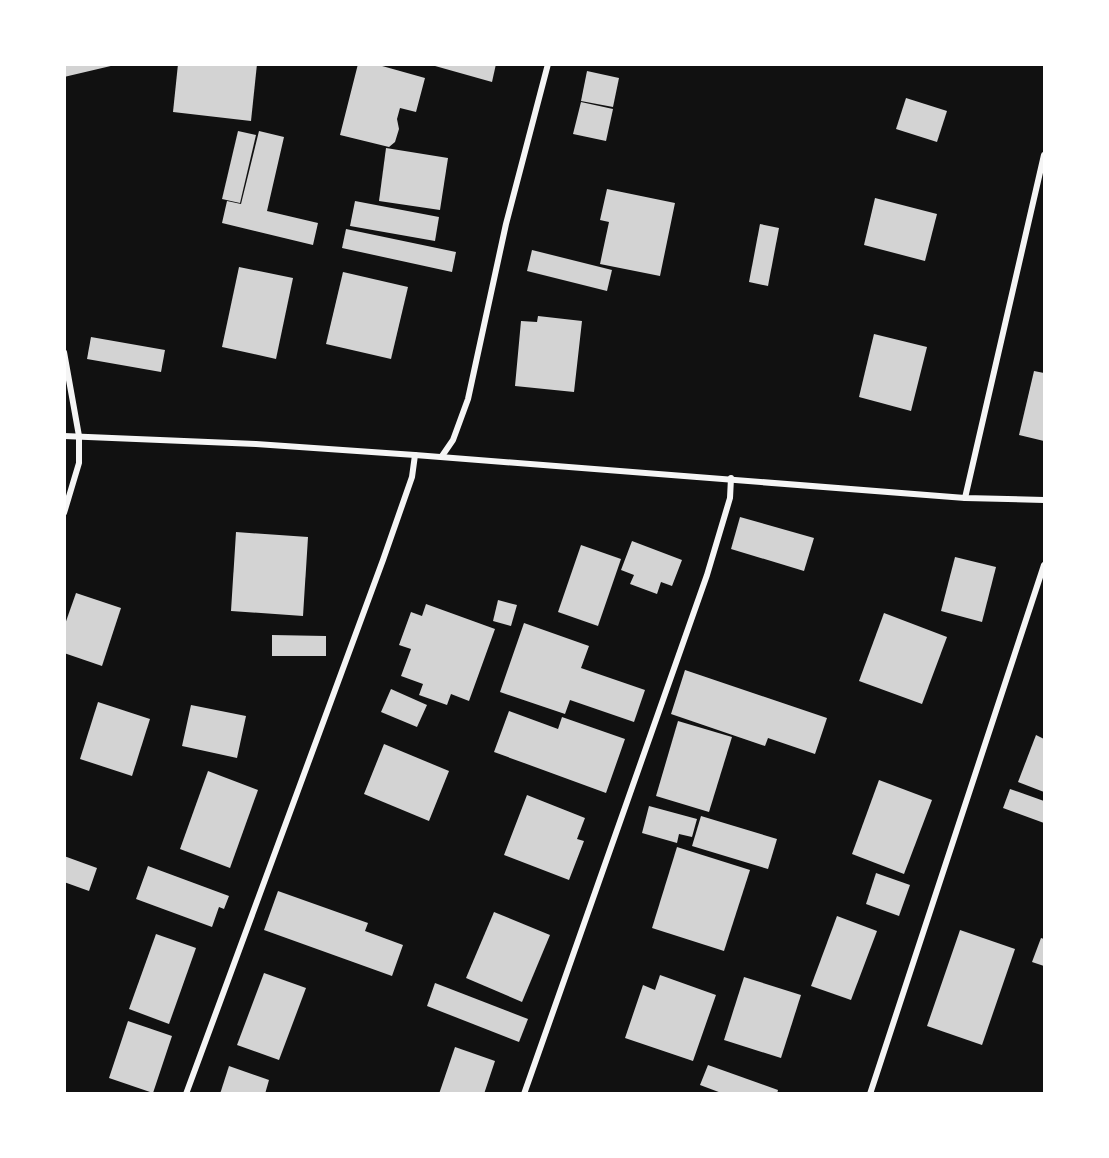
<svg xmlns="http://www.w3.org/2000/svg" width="1109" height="1158" viewBox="0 0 1109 1158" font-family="'Open Sans',sans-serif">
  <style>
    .building { fill: #d3d3d3 }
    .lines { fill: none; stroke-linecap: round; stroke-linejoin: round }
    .minor { stroke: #f5f5f5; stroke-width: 6 }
  </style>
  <rect width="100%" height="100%" fill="#111"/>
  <g class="building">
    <path d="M64,64H114L115,65L64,77Z"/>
    <path d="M178,64H257L251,121L173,112Z"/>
    <path d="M358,64H375L425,78L416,112L400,108L397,119L399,129L395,142L389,147L340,135Z"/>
    <path d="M428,64H496L492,82Z"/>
    <path d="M587,71L619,78L613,107L581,101Z"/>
    <path d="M906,98L947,111L937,142L896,129Z"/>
    <path d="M581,102L613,109L606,141L573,134Z"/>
    <path d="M238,131L256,135L240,203L222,199Z"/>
    <path d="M259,131L284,137L267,211L318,223L313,245L222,223L227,201L241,204Z"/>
    <path d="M386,148L448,158L440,210L379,201Z"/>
    <path d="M607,189L675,203L660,276L600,264L609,222L600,220Z"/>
    <path d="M875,198L937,214L925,261L864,245Z"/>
    <path d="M355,201L439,217L435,241L350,226Z"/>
    <path d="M760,224L779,228L768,286L749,282Z"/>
    <path d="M346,229L456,252L452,272L342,248Z"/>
    <path d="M532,250L612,270L607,291L527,271Z"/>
    <path d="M239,267L293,278L276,359L222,347Z"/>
    <path d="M343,272L408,287L391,359L326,344Z"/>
    <path d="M538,316L582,321L574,392L515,386L521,321L537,322Z"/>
    <path d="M874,334L927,347L911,411L859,397Z"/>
    <path d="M91,337L165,350L161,372L87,359Z"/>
    <path d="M1034,371L1044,373V441L1019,435Z"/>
    <path d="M740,517L814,538L804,571L731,549Z"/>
    <path d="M236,532L308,537L303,616L231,611Z"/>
    <path d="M632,541L682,560L672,586L661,582L657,594L630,584L634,575L621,570Z"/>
    <path d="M581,545L621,559L598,626L558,612Z"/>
    <path d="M955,557L996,567L982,622L941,611Z"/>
    <path d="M76,593L121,608L102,666L64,653V627Z"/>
    <path d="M498,600L517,605L511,626L493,621Z"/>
    <path d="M426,604L495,629L469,701L451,694L447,705L419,695L423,684L401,676L411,649L399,645L411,612L422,616Z"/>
    <path d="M884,613L947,637L922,704L859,681Z"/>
    <path d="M524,623L589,646L581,668L645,690L634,722L570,700L565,714L500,692Z"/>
    <path d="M272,635L326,636V656H272Z"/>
    <path d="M685,670L827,718L815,754L768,738L765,746L671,714Z"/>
    <path d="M391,689L427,705L417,727L381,712Z"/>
    <path d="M98,702L150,719L132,776L80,759Z"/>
    <path d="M191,705L246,716L237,758L182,746Z"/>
    <path d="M509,711L558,729L562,717L625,739L606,793L494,752Z"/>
    <path d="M678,721L732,737L709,812L656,796Z"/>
    <path d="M1036,735L1044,739V792L1018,782Z"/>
    <path d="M384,744L449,771L429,821L364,794Z"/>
    <path d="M208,771L258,790L230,868L180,849Z"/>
    <path d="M879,780L932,800L904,874L852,854Z"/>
    <path d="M1010,789L1044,801V823L1003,808Z"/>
    <path d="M527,795L585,818L577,839L584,841L569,880L504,855Z"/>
    <path d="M649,806L697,819L692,837L679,834L677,843L642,833Z"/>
    <path d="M701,816L777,839L768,869L692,846Z"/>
    <path d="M677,847L750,870L724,951L652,928Z"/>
    <path d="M64,856L97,868L89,891L64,882Z"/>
    <path d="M148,866L229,896L224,909L219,907L212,927L136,899Z"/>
    <path d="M876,873L910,885L899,916L866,904Z"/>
    <path d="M278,891L368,923L365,931L403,945L392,976L264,930Z"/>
    <path d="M494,912L550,935L522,1002L466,978Z"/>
    <path d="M837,916L877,931L851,1000L811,986Z"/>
    <path d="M960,930L1015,949L982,1045L927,1026Z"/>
    <path d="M156,934L196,948L169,1024L129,1009Z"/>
    <path d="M1041,938L1044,939V966L1032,962Z"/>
    <path d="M264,973L306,988L279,1060L237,1045Z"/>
    <path d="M660,975L716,995L693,1061L625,1038L643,985L655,990Z"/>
    <path d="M744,977L801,995L781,1058L724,1040Z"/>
    <path d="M435,983L528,1019L519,1042L427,1006Z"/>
    <path d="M128,1021L172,1036L153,1093L109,1078Z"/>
    <path d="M455,1047L495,1061L484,1094H439Z"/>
    <path d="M708,1065L778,1090L777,1094H724L700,1085Z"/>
    <path d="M229,1066L269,1080L265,1094H220Z"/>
  </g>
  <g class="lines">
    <g class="minor">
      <path d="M64,352L79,436V463L64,513"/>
      <path d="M64,436L256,444L415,455L965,498L1044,500"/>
      <path d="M442,456L453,440L468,399L506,224L548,64"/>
      <path d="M965,498L1044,155"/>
      <path d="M186,1094L383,560L412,477L415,455"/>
      <path d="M524,1094L707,575L730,498L731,478"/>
      <path d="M870,1094L1044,565"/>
    </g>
  </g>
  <rect width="1109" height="1158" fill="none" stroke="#ffffff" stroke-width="132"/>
</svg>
